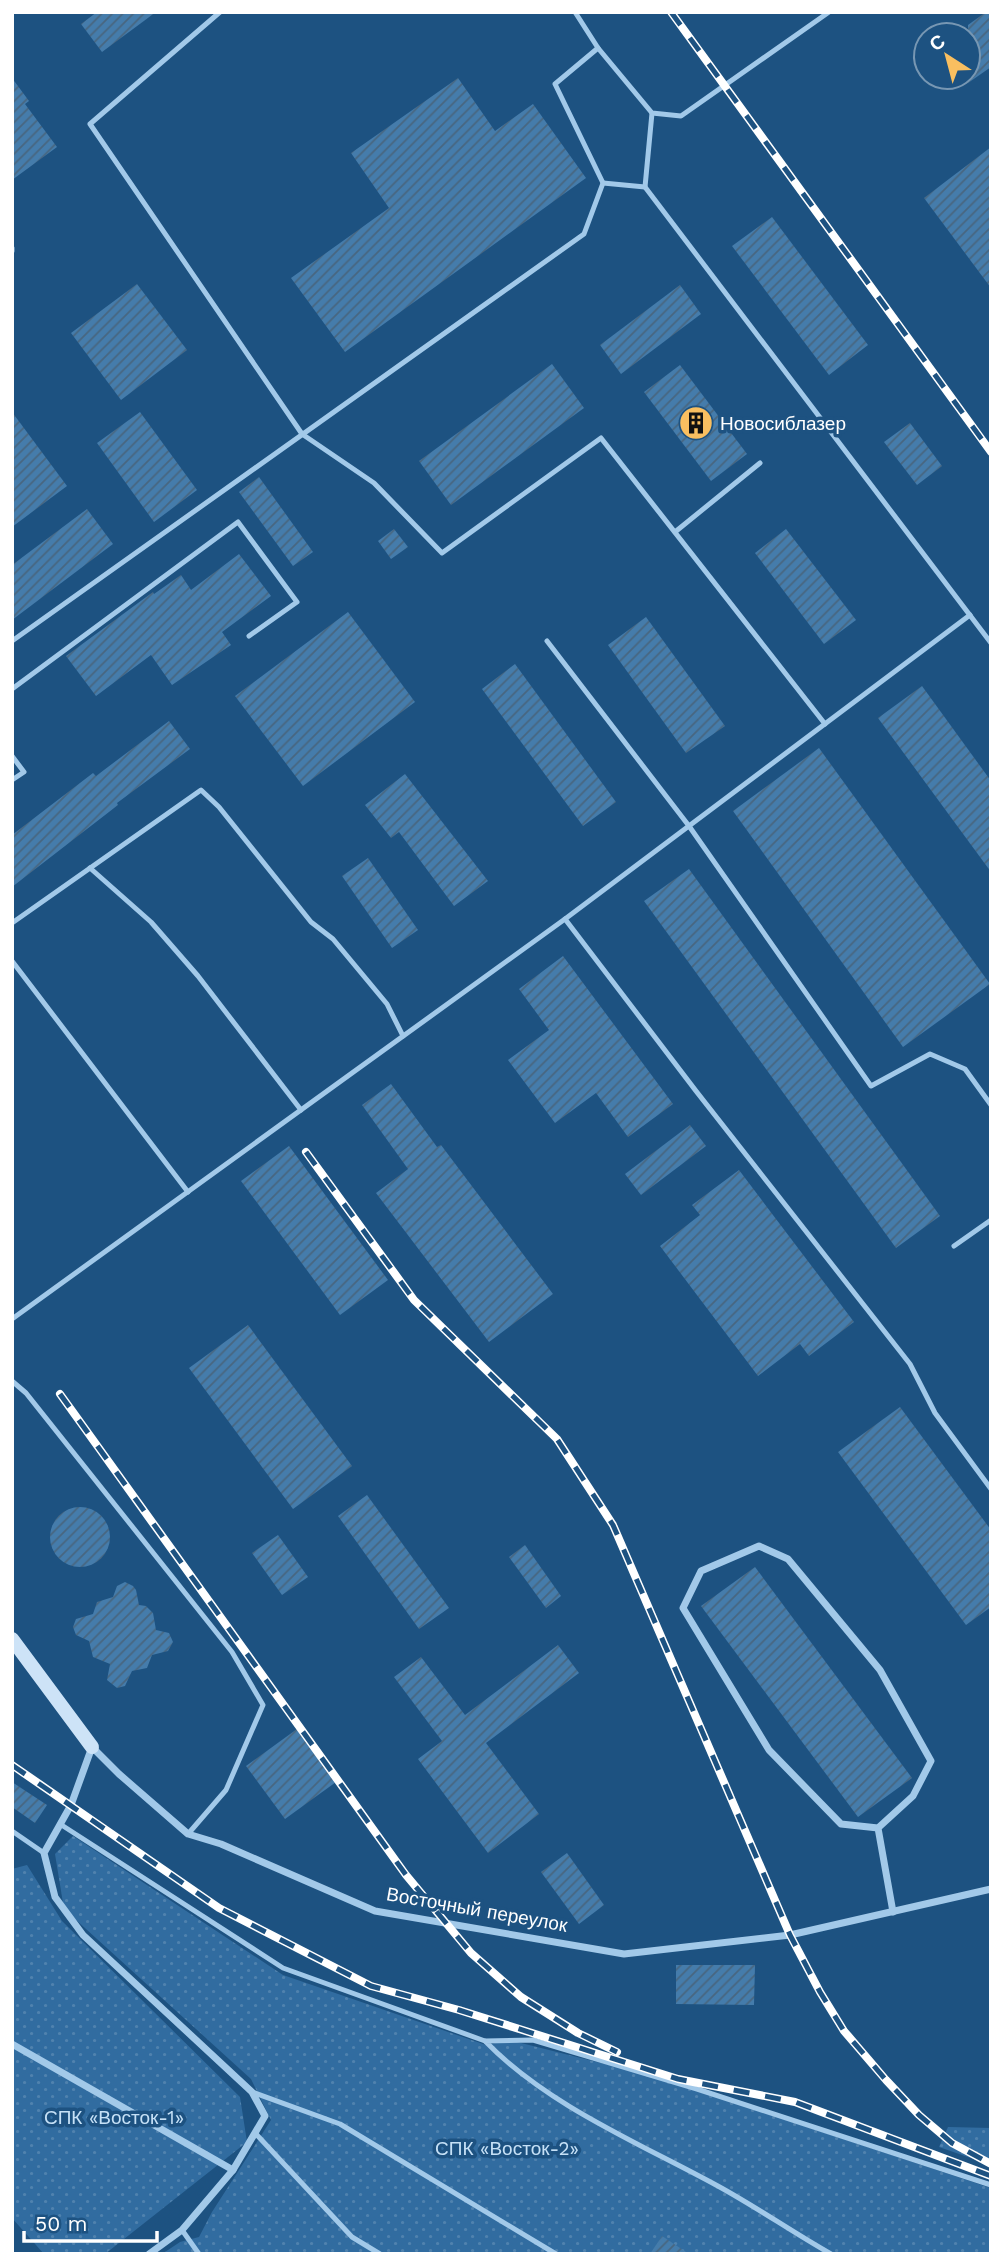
<svg xmlns="http://www.w3.org/2000/svg" width="1003" height="2266" viewBox="0 0 1003 2266" font-family="'Work Sans',sans-serif">
  <style>
    .garden { fill: url(#garden-dots) }
    .building { fill: url(#building-hatch) }
    .lines { fill: none; stroke-linecap: round; stroke-linejoin: round }
    .lane { stroke: #a2c9e9; stroke-width: 5 }
    .street { stroke: #a2c9e9; stroke-width: 7 }
    .secondary { stroke: #cde3f7; stroke-width: 14 }
    .rail-casing { stroke: #fff; stroke-width: 8 }
    .rail { stroke: #1d5281; stroke-width: 5; stroke-dasharray: 16; stroke-linecap: butt }
    .labels { text-anchor: middle; stroke-width: 7; stroke-linejoin: round; paint-order: stroke }
    .poi-label { font-size: 19px; fill: #fff; stroke: #1d5281; text-anchor: start }
    .street-label { font-size: 19px; fill: #fff; stroke: #1d5281 }
    .park-label { font-size: 19px; fill: #c6e1f7; stroke: #1d5281 }
  </style>
  <defs>
    <pattern id="garden-dots" width="8" height="8" patternUnits="userSpaceOnUse" patternTransform="scale(1.75)"><rect width="8" height="8" fill="#316ca0"/><path d="M2 2h.1M6 6h.1" fill="none" stroke="#5082ae" stroke-width="1.8" stroke-linecap="round"/></pattern>
    <pattern id="building-hatch" width="6" height="6" patternUnits="userSpaceOnUse" patternTransform="scale(1.75)"><rect width="6" height="6" fill="#457cab"/><path d="M-1 1l2-2M0 6l6-6M5 7l2-2" fill="none" stroke="#486680"/></pattern>
  </defs>
  <rect width="100%" height="100%" fill="#1d5281"/>
  <g class="garden">
    <path d="M73,1836L283,1975L486,2045L509,2040L657,2077L991,2188V2254H162L180,2242L199,2237L212,2212L271,2120L251,2079L64,1909L55,1854Z"/>
    <path d="M27,1865L62,1921L240,2097L247,2142L105,2254H44L12,2218V1869Z"/>
    <path d="M948,2127L991,2128V2165L939,2147Z"/>
  </g>
  <g class="building">
    <path d="M97,12H156L102,52L81,24Z"/>
    <path d="M986,12H991V67L968,83V25Z"/>
    <path d="M12,78L29,101L25,104L57,147L12,180Z"/>
    <path d="M458,78L495,131L533,104L586,178L345,352L291,278L389,208L351,153Z"/>
    <path d="M991,147V288L924,198Z"/>
    <path d="M772,217L868,345L829,375L732,246Z"/>
    <path d="M137,284L187,350L121,400L71,333Z"/>
    <path d="M680,285L701,314L621,374L600,345Z"/>
    <path d="M552,364L584,408L451,505L419,461Z"/>
    <path d="M680,365L747,454L711,481L644,392Z"/>
    <path d="M12,412L67,486L12,527Z"/>
    <path d="M140,412L197,490L154,522L97,443Z"/>
    <path d="M910,423L942,466L917,485L884,442Z"/>
    <path d="M259,477L313,552L293,566L239,492Z"/>
    <path d="M87,509L113,544L12,620V565Z"/>
    <path d="M394,529L408,547L391,559L378,541Z"/>
    <path d="M786,529L856,620L824,644L755,553Z"/>
    <path d="M239,554L271,596L222,632L231,645L172,685L151,655L96,696L66,656L153,592L154,594L181,575L191,590Z"/>
    <path d="M348,612L415,702L303,786L235,696Z"/>
    <path d="M646,617L725,726L686,753L608,645Z"/>
    <path d="M515,664L616,802L583,826L482,689Z"/>
    <path d="M922,686L991,781V872L878,718Z"/>
    <path d="M169,721L190,749L117,803L118,805L12,887V835L93,773L96,776Z"/>
    <path d="M819,748L990,984L903,1047L733,811Z"/>
    <path d="M405,774L488,881L454,906L399,832L391,838L365,805Z"/>
    <path d="M368,858L418,930L392,948L342,876Z"/>
    <path d="M689,869L940,1216L896,1248L644,901Z"/>
    <path d="M563,956L673,1104L628,1137L596,1093L555,1123L508,1060L549,1030L519,989Z"/>
    <path d="M391,1084L437,1147L441,1145L553,1294L489,1342L376,1193L408,1169L362,1105Z"/>
    <path d="M690,1125L706,1146L641,1195L625,1174Z"/>
    <path d="M289,1146L388,1280L340,1315L241,1181Z"/>
    <path d="M739,1170L854,1322L809,1356L800,1344L758,1376L660,1246L700,1215L692,1205Z"/>
    <path d="M248,1325L352,1466L293,1509L189,1368Z"/>
    <path d="M900,1407L991,1530V1607L966,1625L838,1452Z"/>
    <path d="M367,1495L449,1608L419,1629L338,1516Z"/>
    <circle cx="80" cy="1537" r="30"/>
    <path d="M278,1535L308,1577L282,1595L252,1553Z"/>
    <path d="M525,1545L561,1596L546,1608L509,1557Z"/>
    <path d="M755,1567L912,1778L858,1817L701,1606Z"/>
    <path d="M125,1582L133,1586L136,1590L139,1605L146,1606L153,1613L156,1630L169,1633L173,1642L168,1651L152,1655L147,1668L132,1671L125,1686L117,1688L107,1680L110,1664L93,1657L89,1641L76,1635L73,1627L76,1619L93,1614L97,1602L113,1597L117,1586Z"/>
    <path d="M558,1645L579,1673L486,1743L539,1814L488,1853L418,1759L442,1741L394,1677L421,1657L465,1715Z"/>
    <path d="M297,1729L336,1782L285,1819L246,1766Z"/>
    <path d="M12,1782L47,1805L35,1823L12,1807Z"/>
    <path d="M567,1853L604,1905L579,1924L541,1872Z"/>
    <path d="M676,1965H755L754,2005L676,2004Z"/>
    <path d="M662,2236L689,2254H650Z"/>
  </g>
  <g class="lines">
    <g class="lane">
      <path d="M220,12L90,124L302,434L374,483L442,553L601,438L825,724"/>
      <path d="M575,12L598,48L652,113L681,116L829,12"/>
      <path d="M652,113L645,187L991,643"/>
      <path d="M603,183L645,187"/>
      <path d="M12,248V251"/>
      <path d="M675,532L760,463"/>
      <path d="M12,641L584,234L603,183L555,84L598,48"/>
      <path d="M547,641L689,826L871,1086L930,1054L965,1069L991,1105"/>
      <path d="M12,689L238,522L297,602L249,636"/>
      <path d="M12,756L24,772L12,780"/>
      <path d="M90,868L151,922L198,976L301,1110"/>
      <path d="M565,919L696,1091L910,1364L935,1413L991,1489"/>
      <path d="M12,923L201,790L219,807L311,922L333,939L387,1004L403,1036"/>
      <path d="M12,961L188,1192"/>
      <path d="M954,1246L991,1220"/>
      <path d="M12,1319L565,919L970,615"/>
      <path d="M12,1381L26,1393L232,1652L263,1705L226,1790L188,1834"/>
      <path d="M60,1824L283,1968L485,2041"/>
      <path d="M12,1831L44,1853"/>
      <path d="M252,2092L340,2124L556,2254"/>
      <path d="M256,2134L352,2237L380,2254"/>
      <path d="M182,2230L199,2254"/>
      <path d="M831,2254C792,2232 755,2206 716,2185C639,2143 547,2105 485,2041L533,2040L697,2089L991,2185"/>
    </g>
    <g class="street">
      <path d="M878,1828L913,1796L931,1761L880,1670L788,1559L759,1546L701,1571L683,1608L769,1750L841,1824L878,1828L893,1912"/>
      <path d="M12,2044L233,2170"/>
      <path d="M149,2254L182,2230L233,2170L265,2116L252,2092L83,1935L55,1897L44,1853L71,1805L92,1747L119,1774L188,1834L221,1844L375,1911L624,1954L790,1935L991,1889"/>
    </g>
    <path class="secondary" d="M12,1639L92,1747"/>
    <g class="rail-casing">
      <g id="rail">
        <path d="M671,12L991,452"/>
        <path d="M306,1152L414,1300L557,1439L613,1525L790,1935L820,1992L844,2031L886,2080L919,2115L952,2143L991,2164"/>
        <path d="M60,1394L406,1875L471,1953L521,1997L578,2033L617,2052"/>
        <path d="M12,1765L219,1908L371,1986L459,2010L678,2079L795,2102L991,2176"/>
      </g>
    </g>
    <use href="#rail" class="rail"/>
  </g>
  <defs>
    <g id="building-disc" transform="scale(1.75)"><circle r="9.5" fill="#f9bf60" stroke="#1d5281"/><path d="M-4-6H4V6H1V3H-1V6H-4ZM-2.5-4.3h1.7v1.8h-1.7ZM.8-4.3h1.7v1.8H.8ZM-2.5-1h1.7V.8h-1.7ZM.8-1h1.7V.8H.8Z" fill="#111"/></g>
  </defs>
  <g fill-rule="evenodd">
    <use href="#building-disc" x="696" y="423"/>
  </g>
  <g class="labels">
    <g class="poi-label">
      <text x="720" y="430">Новосиблазер</text>
    </g>
    <g class="street-label">
      <text transform="translate(477 1909) rotate(10)" y="7">Восточный переулок</text>
    </g>
    <g class="park-label">
      <text x="114" y="2124">СПК «Восток-1»</text>
      <text x="507" y="2155">СПК «Восток-2»</text>
    </g>
  </g>
  <rect width="1003" height="2266" fill="none" stroke="#ffffff" stroke-width="28"/>
  <g transform="translate(947 56) rotate(324)"><circle r="33" fill="#1d5281" stroke="#7797b3" stroke-width="2"/>
  <path d="M0-5L12 26L0 18L-12 26Z" fill="#f9bf60"/>
  <text y="-10" font-size="19" font-weight="bold" text-anchor="middle" fill="#ffffff">С</text>
  </g>
  <path d="M24 2231v10h133v-10" fill="none" stroke="#ffffff" stroke-width="3.5"/>
  <text x="35" y="2231" font-size="21" fill="#ffffff" stroke="#1d5281" stroke-width="5" paint-order="stroke">50 m</text>
</svg>
